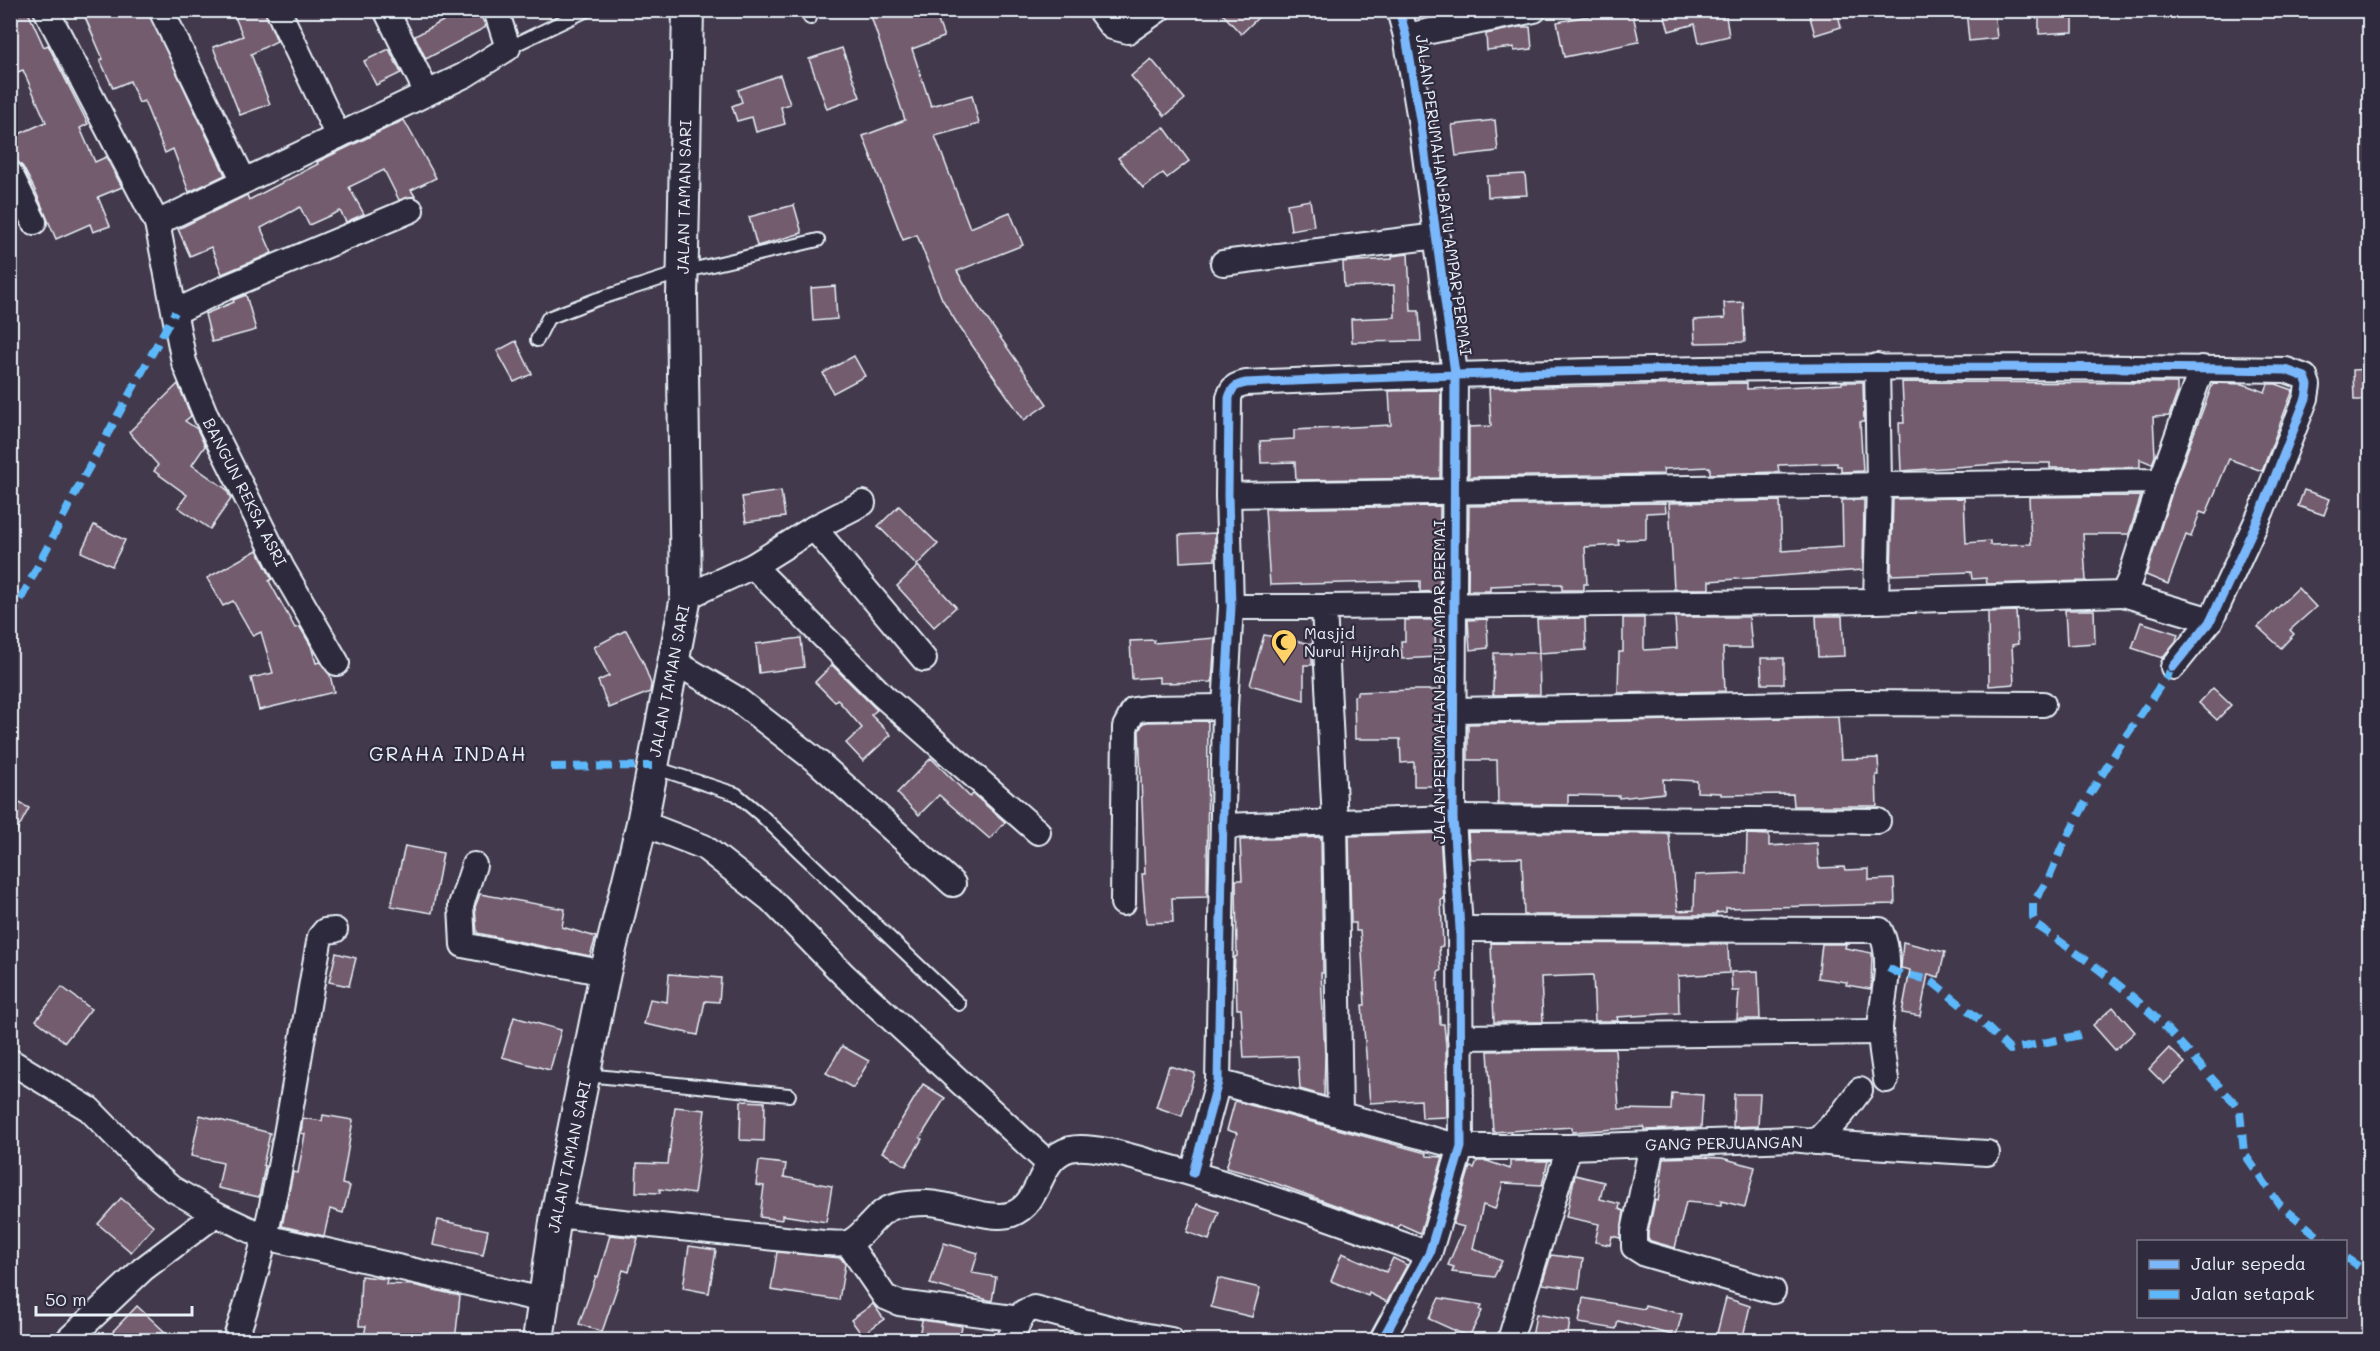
<svg xmlns="http://www.w3.org/2000/svg" width="2380" height="1351" viewBox="0 0 2380 1351" font-family="Mali,sans-serif">
  <style>
    .building { fill: #735b6e; stroke: #e8f1f8; stroke-width: 1.5 }
    .lines { fill: none; stroke-linecap: round; stroke-linejoin: round }
    .service-casing { stroke: #e8f1f8; stroke-width: 16 }
    .minor-casing { stroke: #e8f1f8; stroke-width: 28 }
    .tertiary-casing { stroke: #e8f1f8; stroke-width: 34 }
    .service { stroke: #2f2a3d; stroke-width: 12 }
    .minor { stroke: #2f2a3d; stroke-width: 24 }
    .tertiary { stroke: #2f2a3d; stroke-width: 30 }
    .quiet { stroke: #5cb8fa; stroke-width: 8; stroke-dasharray: 15 8; stroke-linecap: butt }
    .cycleway-casing { stroke: #2f2a3d; stroke-width: 13 }
    .cycleway { stroke: #7ab7fb; stroke-width: 9 }
    .labels { text-anchor: middle; stroke-width: 4.5; stroke-linejoin: round; paint-order: stroke }
    .street-label { font-size: 16px; fill: #e8f1f8; stroke: #2f2a3d }
    .poi-label { font-size: 16px; fill: #e8f1f8; stroke: #2f2a3d; text-anchor: start }
    .quarter-label { font-size: 20px; letter-spacing: 1.5px; fill: #e8f1f8; stroke: #2f2a3d }
  </style>
  <rect width="100%" height="100%" fill="#43394c"/>
  <filter id="ink" filterUnits="userSpaceOnUse"><feTurbulence type="fractalNoise" baseFrequency=".0167" numOctaves="2"/><feDisplacementMap in="SourceGraphic" scale="12" xChannelSelector="R" yChannelSelector="G"/><feConvolveMatrix kernelMatrix="1 2 1 2 8 2 1 2 1" color-interpolation-filters="sRGB"/></filter>
  <g filter="url(#ink)">
    <g class="building">
      <path d="M10,10H27L44,47L48,45L88,124L80,128L95,162L106,157L122,187L98,197L110,226L93,232L90,224L56,239L35,190L23,167L17,161L10,159V138L46,122L23,70L10,75Z"/>
      <path d="M82,10H147L225,175L189,192L173,149L165,153L144,101L139,103L130,81L113,88L100,60L103,59Z"/>
      <path d="M232,10H264L277,41L251,54L270,104L240,115L213,47L243,36Z"/>
      <path d="M463,10H478L486,27L426,59L415,36Z"/>
      <path d="M869,10H934L944,37L912,49L931,106L972,95L979,124L935,136L970,228L1010,212L1023,245L957,271L976,303L1047,404L1024,420L958,325L942,299L917,235L903,240L863,136L905,120Z"/>
      <path d="M1219,10H1266L1241,34Z"/>
      <path d="M1602,10H1632L1639,42L1564,57L1557,22L1603,13Z"/>
      <path d="M1663,10H1725L1729,36L1699,43L1695,24L1669,31Z"/>
      <path d="M1808,10H1837L1841,27L1815,35Z"/>
      <path d="M1966,10H1994L1997,38L1969,41Z"/>
      <path d="M2039,10H2073V32L2039,34Z"/>
      <path d="M1519,27H1530L1532,49L1514,51V47L1487,50L1486,34Z"/>
      <path d="M842,48L860,97L827,109L809,59Z"/>
      <path d="M389,49L401,73L376,85L364,61Z"/>
      <path d="M1151,59L1185,99L1165,116L1131,76Z"/>
      <path d="M780,75L790,104L781,107L785,124L756,132L752,117L737,121L732,106L742,102L738,90Z"/>
      <path d="M404,120L436,178L411,190L415,196L399,200L384,170L349,187L364,214L346,222L340,211L309,225L300,207L261,228L272,253L222,274L211,247L190,256L178,229L247,195L249,200L318,164L317,162Z"/>
      <path d="M1495,120L1498,151L1456,156L1452,125Z"/>
      <path d="M1164,127L1189,161L1167,178L1163,173L1143,188L1118,158Z"/>
      <path d="M1525,174L1527,195L1488,197L1487,176Z"/>
      <path d="M1310,200L1314,226L1291,230L1287,204Z"/>
      <path d="M794,205L802,233L757,246L749,217Z"/>
      <path d="M1408,254L1411,311H1419L1421,341L1352,342L1351,319L1395,317L1394,285L1344,287L1343,262L1392,259V256Z"/>
      <path d="M835,286L837,319L813,321L811,288Z"/>
      <path d="M246,295L256,330L212,342L205,314L234,302L233,300Z"/>
      <path d="M1743,302L1745,342L1695,343L1694,320L1725,318L1724,303Z"/>
      <path d="M516,341L532,374L514,382L497,351Z"/>
      <path d="M854,356L865,376L833,393L823,373Z"/>
      <path d="M2370,369V400H2354L2353,370Z"/>
      <path d="M1842,382H1863L1864,422H1860L1863,471L1841,472V466H1837V463L1778,465L1779,472L1710,474V467L1663,469L1664,474L1469,477V427L1491,426L1489,388L1747,383V389L1842,384Z"/>
      <path d="M1902,382L2177,383V394L2169,416L2153,417L2155,456L2152,464L2140,459V467L2050,468V463H2010L1901,471L1899,423H1904Z"/>
      <path d="M2213,383L2243,384L2265,392L2268,384H2276L2293,390L2262,471L2229,459L2206,514L2200,512L2191,537L2186,535L2168,584L2146,575L2174,486Z"/>
      <path d="M178,384L191,416L185,421L197,429L205,446L192,465L226,489L231,499L210,529L178,507L187,495L154,471L158,465L129,432Z"/>
      <path d="M1441,390L1440,478L1296,480L1295,462L1261,463L1260,441L1294,439V430L1391,425L1389,391Z"/>
      <path d="M2304,490L2330,499L2324,515L2298,506Z"/>
      <path d="M781,491L785,517L746,522L742,497Z"/>
      <path d="M2141,496L2129,534H2083L2086,581L1987,584L1986,578L1972,579L1971,572L1891,575L1893,499L1964,498L1966,543L1990,541V545L2031,544L2029,497Z"/>
      <path d="M1842,500H1864L1863,570L1709,581V589H1674L1669,503L1780,501L1782,551L1843,547Z"/>
      <path d="M1665,503L1666,512L1646,513V539L1618,540L1619,545L1585,547L1587,584H1584V590H1562V584H1541L1490,586V591H1468L1469,506Z"/>
      <path d="M899,506L938,544L917,565L878,526Z"/>
      <path d="M1440,506V591L1420,592V581L1270,585L1265,509Z"/>
      <path d="M94,525L125,540L112,566L81,552Z"/>
      <path d="M1215,533V560L1180,562L1179,535Z"/>
      <path d="M257,550L272,579L269,581L295,628L300,627L311,646L316,663L320,662L330,675L334,692L259,710L251,678L273,673L261,632L253,636L233,601L223,606L207,578Z"/>
      <path d="M918,566L956,607L934,627L897,586Z"/>
      <path d="M2298,588L2316,607L2290,630L2294,634L2281,648L2258,627Z"/>
      <path d="M2065,610H2094L2095,643L2067,645Z"/>
      <path d="M2016,611L2018,644L2012,645L2014,684L1989,686L1988,612Z"/>
      <path d="M1816,616H1842L1844,656L1818,657Z"/>
      <path d="M1675,617H1749L1752,648H1723L1725,691L1618,693L1619,652H1623V618H1644V650L1677,648Z"/>
      <path d="M1585,618L1586,650L1539,653L1537,619Z"/>
      <path d="M1487,619L1488,648L1470,650L1468,620Z"/>
      <path d="M1405,620H1440V633H1435L1436,657L1402,659L1401,641H1405Z"/>
      <path d="M2141,622L2178,634L2176,641L2162,658L2132,648Z"/>
      <path d="M626,630L643,662L651,684L650,692L609,708L598,681L609,676L594,647Z"/>
      <path d="M1264,635L1312,644V665H1304V700L1250,685Z"/>
      <path d="M801,638L804,667L759,673L756,644Z"/>
      <path d="M1215,638L1212,682L1159,683V677L1132,679L1130,641L1154,640V643Z"/>
      <path d="M1494,653H1539L1540,694L1493,695Z"/>
      <path d="M1761,658H1784V684H1762Z"/>
      <path d="M832,665L877,710L871,715L891,735L863,761L846,743L862,728L837,699L835,702L815,682Z"/>
      <path d="M2213,688L2231,705L2217,720L2199,703Z"/>
      <path d="M1412,690H1439V757H1436V786H1414V762L1401,763L1400,739H1355L1354,696L1357,695V692Z"/>
      <path d="M1838,717L1841,759L1878,758L1879,775H1876L1877,806H1794L1793,794L1721,795V793L1697,792V781L1663,779L1664,793L1619,798V796L1568,795V805L1498,804L1497,760H1468V724Z"/>
      <path d="M1208,721L1207,897L1172,898L1173,922L1146,923L1142,874H1145L1139,731L1143,723L1148,722Z"/>
      <path d="M931,758L970,797L973,794L1005,822L990,839L939,795L919,815L897,793Z"/>
      <path d="M10,798L29,808L10,844Z"/>
      <path d="M1468,832L1669,834L1678,911L1694,910L1695,875L1746,873L1747,834L1769,835V846L1817,843L1819,868L1844,867L1845,870L1869,869V880L1894,879L1895,904L1726,908V912L1716,913V915H1524L1522,858L1470,859Z"/>
      <path d="M1440,833L1444,899L1441,900L1443,946L1439,947L1441,971L1438,972L1440,1024H1444L1446,1046L1447,1117L1422,1118L1421,1100L1370,1103L1362,1005H1365L1362,952L1360,931H1356V923H1351L1349,836Z"/>
      <path d="M1321,837L1323,973H1321L1325,1055L1324,1096L1300,1089L1298,1056L1244,1058L1241,1009H1237L1236,978H1234L1235,957L1237,956L1236,880H1242L1240,840Z"/>
      <path d="M405,846L443,853L432,913L391,906Z"/>
      <path d="M480,894L565,909L562,927L596,937L590,956L477,933L475,907Z"/>
      <path d="M1903,942L1945,952L1939,977L1928,974L1920,1016L1902,1013L1910,970L1901,968Z"/>
      <path d="M1491,943L1728,944L1729,973L1678,976L1679,1013L1617,1017L1618,1021H1595L1593,975L1541,977L1543,1022H1494Z"/>
      <path d="M1822,944H1846L1845,948L1872,953L1871,989L1846,985L1847,982L1818,978Z"/>
      <path d="M336,953L356,958L349,986L329,982Z"/>
      <path d="M1758,971L1760,1019H1737L1739,991H1732L1731,972Z"/>
      <path d="M669,974L721,978L719,1002L705,1001L698,1035L644,1024L650,999L667,1002Z"/>
      <path d="M62,987L91,1009L65,1042L36,1020Z"/>
      <path d="M2113,1007L2135,1032L2115,1050L2093,1025Z"/>
      <path d="M514,1017L561,1030L550,1070L502,1057Z"/>
      <path d="M842,1046L869,1061L853,1088L826,1073Z"/>
      <path d="M2169,1048L2185,1063L2164,1084L2149,1069Z"/>
      <path d="M1615,1049L1619,1109L1671,1110L1672,1093L1703,1095L1701,1128L1644,1130V1127L1572,1132V1127L1493,1132L1488,1051Z"/>
      <path d="M1169,1066L1195,1073L1182,1116L1156,1107Z"/>
      <path d="M923,1084L945,1098L920,1138L922,1139L906,1166L882,1152Z"/>
      <path d="M1734,1094H1760L1758,1126L1733,1127Z"/>
      <path d="M741,1101L765,1102L764,1141L740,1140Z"/>
      <path d="M1235,1101L1426,1153L1427,1156L1443,1157L1420,1233L1400,1224L1398,1228L1253,1175L1226,1168L1237,1133L1227,1130Z"/>
      <path d="M675,1107L705,1110L694,1194L660,1189V1193L636,1192L637,1163L668,1164Z"/>
      <path d="M200,1115L270,1133L263,1165L265,1166L259,1197L218,1188L223,1163L191,1156Z"/>
      <path d="M323,1115L353,1120L342,1184L350,1186L343,1213L330,1209L324,1236L282,1226L293,1172L298,1173L305,1134L301,1133L303,1118L322,1121Z"/>
      <path d="M1700,1157L1722,1158L1755,1167L1745,1207L1721,1201V1205L1686,1202L1675,1248L1651,1241L1648,1239V1233L1655,1200L1658,1201L1664,1158Z"/>
      <path d="M759,1161L786,1164L784,1177L832,1186L826,1222L782,1215V1220L760,1217L764,1186L756,1185Z"/>
      <path d="M1477,1161H1487L1510,1169V1161H1548L1542,1185L1503,1183L1495,1209L1483,1205L1473,1248L1502,1261L1494,1277L1452,1272L1454,1267L1448,1265L1464,1227L1453,1224L1470,1167L1474,1168Z"/>
      <path d="M1575,1175L1604,1182L1600,1199L1620,1204L1619,1209L1624,1211L1620,1238L1612,1236L1610,1245L1595,1242L1599,1224L1566,1217Z"/>
      <path d="M121,1198L154,1226L131,1252L98,1224Z"/>
      <path d="M1197,1204L1219,1212L1209,1240L1187,1232Z"/>
      <path d="M438,1220L488,1230L483,1255L433,1245Z"/>
      <path d="M610,1235L638,1238L629,1272L623,1270L602,1332L579,1324L596,1276L598,1277Z"/>
      <path d="M944,1243L978,1253L972,1273L996,1277L992,1301L930,1284Z"/>
      <path d="M689,1246L716,1250L709,1293L683,1288Z"/>
      <path d="M777,1252L841,1258L845,1264L839,1300L771,1290Z"/>
      <path d="M1342,1253L1386,1272L1393,1258L1407,1265L1387,1302L1369,1293L1368,1296L1331,1281Z"/>
      <path d="M1551,1255L1583,1259L1579,1289L1542,1284Z"/>
      <path d="M361,1276L387,1279L386,1284L413,1285L460,1296L455,1341H363L366,1326H359Z"/>
      <path d="M1218,1278L1260,1288L1252,1317L1211,1307Z"/>
      <path d="M1439,1298L1482,1305L1480,1310L1482,1311L1469,1337L1429,1319Z"/>
      <path d="M1583,1298L1644,1309L1645,1305L1682,1314L1676,1336L1618,1321L1616,1329L1579,1323Z"/>
      <path d="M1726,1298L1750,1306L1742,1341H1715Z"/>
      <path d="M873,1304L884,1319L862,1335L851,1320Z"/>
      <path d="M137,1306L165,1332L157,1341H123L113,1331Z"/>
      <path d="M1536,1314L1570,1320L1567,1341L1532,1338Z"/>
      <path d="M922,1320L962,1326L959,1341L919,1337Z"/>
    </g>
    <g class="lines">
      <g class="service-casing">
        <g id="service">
          <path d="M806,10L810,18"/>
          <path d="M508,48L587,10"/>
          <path d="M537,340L548,318L595,300L682,272L818,240"/>
          <path d="M653,767L736,794L761,815L959,1004"/>
          <path d="M586,1075L789,1095"/>
        </g>
      </g>
      <g class="minor-casing">
        <g id="minor">
          <path d="M46,10L157,223L184,362L206,416L282,568L337,663"/>
          <path d="M161,10L244,181"/>
          <path d="M278,10L338,136"/>
          <path d="M386,10L427,93"/>
          <path d="M1099,10L1112,27L1128,31L1158,10"/>
          <path d="M1406,36L1534,10"/>
          <path d="M10,173L34,222"/>
          <path d="M157,223L465,75L508,48L496,10"/>
          <path d="M1223,263L1437,236"/>
          <path d="M175,312L225,288L411,210"/>
          <path d="M1228,495L2161,481L2202,368"/>
          <path d="M814,528L924,659"/>
          <path d="M753,566L883,696L1038,832"/>
          <path d="M2123,594L2211,620"/>
          <path d="M686,597L753,566L814,528L863,503"/>
          <path d="M1876,601L1879,484L1877,366"/>
          <path d="M1231,607H1324"/>
          <path d="M673,661L734,697L819,763L953,884"/>
          <path d="M1455,710L1851,703L2043,704"/>
          <path d="M642,823L704,847L770,899L844,975L1048,1163"/>
          <path d="M1224,826L1453,818L1878,821"/>
          <path d="M474,865L461,905L463,945L605,973"/>
          <path d="M1123,903L1125,727L1134,710L1147,708L1225,707"/>
          <path d="M1460,929L1880,930C1895,960 1882,996 1880,1028C1880,1045 1884,1063 1886,1080"/>
          <path d="M1460,1037L1880,1032"/>
          <path d="M10,1061L89,1109L145,1166L171,1188L216,1214L265,1237L543,1300"/>
          <path d="M1218,1082L1461,1147H1569L1793,1139L1837,1144L1987,1153"/>
          <path d="M1340,1114L1335,822L1324,607L1876,601L2123,594L2130,579L2161,481"/>
          <path d="M1816,1142L1843,1113L1860,1090"/>
          <path d="M1652,1144L1634,1232V1247L1645,1254L1773,1291"/>
          <path d="M1193,1173L1218,1082L1225,707L1231,607L1228,495L1229,398C1232,387 1236,385 1246,383C1592,367 1939,364 2286,370L2305,377L2308,385L2306,398L2262,510L2211,620L2173,667"/>
          <path d="M556,1215L823,1243C831,1243 843,1245 850,1242C867,1234 876,1210 896,1206C905,1204 917,1203 927,1203C951,1203 990,1222 1012,1214C1043,1202 1037,1158 1070,1149C1090,1144 1133,1157 1154,1163C1247,1188 1338,1221 1429,1254"/>
          <path d="M848,1243L885,1297L899,1303L1020,1319"/>
          <path d="M68,1340L143,1269L216,1214"/>
          <path d="M235,1340C280,1211 295,1071 320,937L325,931L335,930"/>
          <path d="M1009,1340L1024,1312L1034,1308L1125,1332L1171,1340"/>
          <path d="M1382,1340L1429,1254L1461,1147L1460,929L1453,818L1455,373L1421,126L1406,36L1399,10"/>
          <path d="M1510,1340L1569,1147"/>
        </g>
      </g>
      <g class="tertiary-casing">
        <path id="tertiary" d="M538,1340L556,1215L605,973L642,823L686,597L682,297L688,10"/>
      </g>
      <use href="#service" class="service"/>
      <use href="#minor" class="minor"/>
      <use href="#tertiary" class="tertiary"/>
      <g class="quiet">
        <path d="M10,620L82,480L175,312"/>
        <path d="M2173,667L2126,736L2090,794L2062,847L2049,878L2033,903V917L2037,926C2084,957 2129,990 2169,1031C2191,1054 2211,1079 2234,1102L2240,1111L2244,1153L2279,1204L2325,1242"/>
        <path d="M551,767L652,766"/>
        <path d="M1888,968L1898,973L1930,980L1980,1020L2010,1050L2080,1035"/>
        <path d="M2346,1258L2370,1274"/>
      </g>
      <g class="cycleway-casing">
        <g id="cycleway">
          <path d="M1193,1173L1218,1082L1225,707L1231,607L1228,495L1229,398C1232,387 1236,385 1246,383C1592,367 1939,364 2286,370L2305,377L2308,385L2306,398L2262,510L2211,620L2173,667"/>
          <path d="M1382,1340L1429,1254L1461,1147L1460,929L1453,818L1455,373L1421,126L1406,36L1399,10"/>
        </g>
      </g>
      <use href="#cycleway" class="cycleway"/>
    </g>
  </g>
  <defs>
    <g id="mosque-pin" transform="scale(1.35)"><path d="M0 17L-7.5 6A9.5 9.5 0 1 1 7.5 6Z" fill="#ffd166" stroke="#2f2a3d"/><path d="M3.5-4.9A6 6 0 1 0 3.5 4.9A5 5 0 1 1 3.5-4.9Z" fill="#111"/></g>
  </defs>
  <g fill-rule="evenodd">
    <use href="#mosque-pin" x="1284" y="642"/>
  </g>
  <g class="labels">
    <g class="street-label">
      <text transform="translate(1444 195) rotate(82)" y="6">JALAN PERUMAHAN BATU AMPAR PERMAI</text>
      <text transform="translate(684 197) rotate(-89)" y="6">JALAN TAMAN SARI</text>
      <text transform="translate(245 492) rotate(63)" y="6">BANGUN REKSA ASRI</text>
      <text transform="translate(669 681) rotate(-79)" y="6">JALAN TAMAN SARI</text>
      <text transform="translate(1439 682) rotate(-90)" y="6">JALAN PERUMAHAN BATU AMPAR PERMAI</text>
      <text transform="translate(1724 1143) rotate(-1)" y="6">GANG PERJUANGAN</text>
      <text transform="translate(569 1157) rotate(-78)" y="6">JALAN TAMAN SARI</text>
    </g>
    <g class="poi-label">
      <text x="1304" y="639">Masjid<tspan x="1304" dy="18">Nurul Hijrah</tspan></text>
    </g>
    <g class="quarter-label">
      <text x="448" y="761">GRAHA INDAH</text>
    </g>
  </g>
  <rect width="2380" height="1351" fill="none" stroke="#2f2a3d" stroke-width="36"/>
  <rect x="18" y="18" width="2344" height="1315" fill="none" stroke="#e8f1f8" stroke-width="2" filter="url(#ink)"/>
  <rect x="2137" y="1240" width="210" height="78" fill="#2f2a3d" stroke="#797a88" stroke-width="1.5"/>
  <rect x="2149" y="1260" width="30" height="9" fill="#7ab7fb" stroke="#797a88" stroke-width="1.5"/>
  <text x="2191" y="1270" font-size="18" fill="#e8f1f8">Jalur sepeda</text>
  <rect x="2149" y="1290" width="30" height="9" fill="#5cb8fa" stroke="#797a88" stroke-width="1.5"/>
  <text x="2191" y="1300" font-size="18" fill="#e8f1f8">Jalan setapak</text>
  <path d="M36 1306v9h156v-9" fill="none" stroke="#e8f1f8" stroke-width="3"/>
  <text x="45" y="1306" font-size="18" fill="#e8f1f8" stroke="#2f2a3d" stroke-width="4.5" paint-order="stroke">50 m</text>
</svg>
